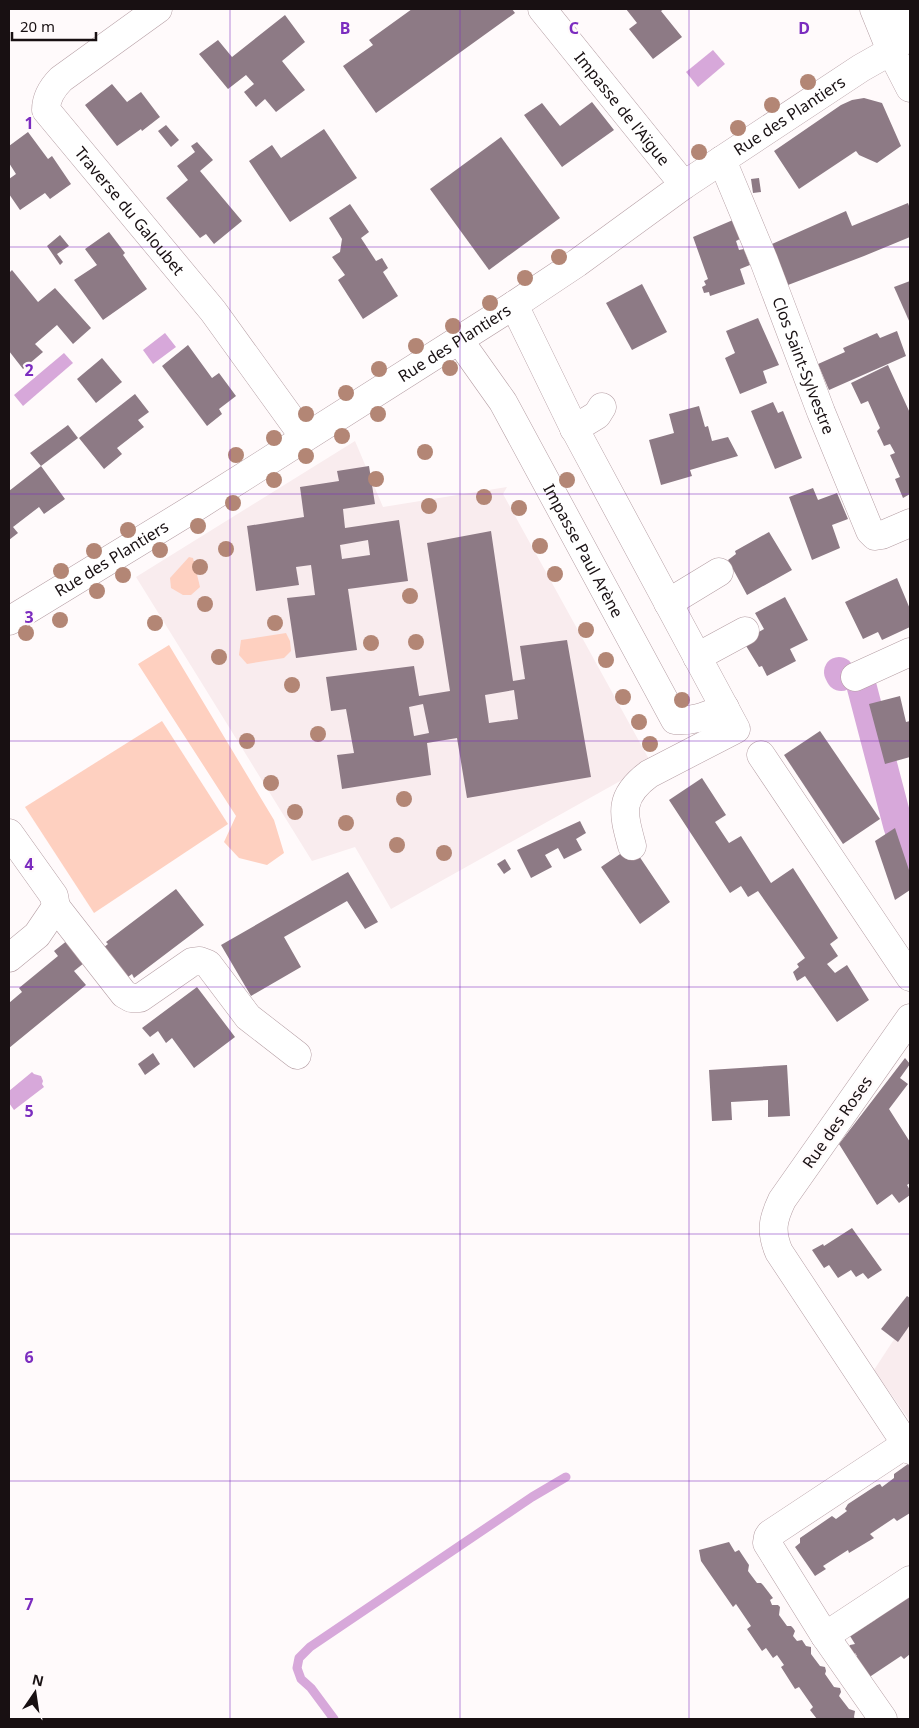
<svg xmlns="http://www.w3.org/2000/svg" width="919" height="1728" viewBox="0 0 919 1728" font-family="'Noto Sans',sans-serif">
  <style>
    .built { fill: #f9ecee }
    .green { fill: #fed0c0 }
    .water { fill: #d7a8da }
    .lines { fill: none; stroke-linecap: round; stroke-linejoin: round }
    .stream { stroke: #d7a8da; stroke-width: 9 }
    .canal { stroke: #d7a8da; stroke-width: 30 }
    .building { fill: #8d7a85; fill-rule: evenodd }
    .minor-casing { stroke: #b59ea4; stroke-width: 29 }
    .major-casing { stroke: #b59ea4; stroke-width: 29 }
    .minor { stroke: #fff; stroke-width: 28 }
    .major { stroke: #fff; stroke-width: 28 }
    .tree { fill: #b38675 }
    .grid { fill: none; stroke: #7b2cbf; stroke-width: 1; stroke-opacity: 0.55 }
    .labels { text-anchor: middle; stroke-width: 4.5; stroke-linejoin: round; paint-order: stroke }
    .street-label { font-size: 16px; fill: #181012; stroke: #fffafb }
    .grid-label { font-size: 16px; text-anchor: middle; font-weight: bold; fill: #7b2cbf; stroke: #fffafb; stroke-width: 4.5; stroke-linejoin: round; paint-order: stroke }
  </style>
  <rect width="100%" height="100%" fill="#fffafb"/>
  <g class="built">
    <path d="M355,441L383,507L507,487L503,494L650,761L631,775L391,909L355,847L312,861L136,577Z"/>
    <path d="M910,1315V1421L874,1370Z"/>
  </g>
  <g class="green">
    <path d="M189,557L193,558L200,587L191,595H183L171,588L170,578Z"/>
    <path d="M286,633L290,641L291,651L284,658L247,664L239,655L241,640Z"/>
    <path d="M169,645L274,820L284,853L267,865L239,858L224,842L236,816L138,664Z"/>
    <path d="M162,721L228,824L94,913L25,807Z"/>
  </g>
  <g class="water">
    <path d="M713,50L725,64L698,87L686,72Z"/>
    <path d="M165,333L176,347L153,364L143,350Z"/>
    <path d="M64,353L73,363L23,406L14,395Z"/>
    <path d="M32,1072L34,1074L41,1076L43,1081L42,1084L44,1087L14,1110L9,1103V1091Z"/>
  </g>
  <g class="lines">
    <path class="stream" d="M334,1719L311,1688L301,1679L297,1668L299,1658L310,1647L532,1497L566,1477"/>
    <g class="canal">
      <path d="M839,672L841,676"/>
      <path d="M861,684L898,825L910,861"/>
    </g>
  </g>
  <g class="building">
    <path d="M412,9H512L515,13L376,113L343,66L373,45L369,40Z"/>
    <path d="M626,9H664L661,11L682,37L653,59L629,29L637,23Z"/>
    <path d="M285,15L305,42L282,61L305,90L276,112L265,99L256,107L244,92L254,84L246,75L228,89L199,54L218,40L232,57Z"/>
    <path d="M112,84L127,102L141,92L160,117L142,131L141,129L117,146L85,105Z"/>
    <path d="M864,98L882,103L901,146L877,163L859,155L856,151L799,189L774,151L841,105L852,100Z"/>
    <path d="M592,102L614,130L562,167L524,115L542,103L560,126Z"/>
    <path d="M166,125L179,140L171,147L158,131Z"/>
    <path d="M324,129L357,178L290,222L249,161L272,145L281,158Z"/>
    <path d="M28,132L48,159L52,156L71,184L50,199L45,193L20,210L9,194V179L16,174L9,163V146Z"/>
    <path d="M501,137L560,218L489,270L430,189Z"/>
    <path d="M197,142L213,160L200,171L242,221L214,244L206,234L200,238L166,198L188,180L177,166L195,152L191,146Z"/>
    <path d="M759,178L761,192L753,193L751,179Z"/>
    <path d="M908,203L910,209V237L864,256L788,285L772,244L846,211L852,226Z"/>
    <path d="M350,204L369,232L361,238L376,261L382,258L388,268L383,272L398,296L363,319L338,280L345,275L332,257L340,252L342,239L329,218Z"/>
    <path d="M733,220L740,239L736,241L739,250L744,249L750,265L740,269L745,284L710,296L709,292L704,293L702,287L706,285L704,281L708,279L693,237Z"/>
    <path d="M109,232L125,253L123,255L147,289L103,320L74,280L97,265L85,249Z"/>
    <path d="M60,235L69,246L57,254L63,262L60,265L47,246Z"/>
    <path d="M12,270L38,302L55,288L91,328L73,344L57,325L35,344L43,352L23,369L9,351V273Z"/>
    <path d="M910,281V323L894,287Z"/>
    <path d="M642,284L667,332L632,350L606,303Z"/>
    <path d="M758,318L779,365L763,371L767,383L740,394L725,358L735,353L726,331Z"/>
    <path d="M897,331L906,356L829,390L818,364L845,352L843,348L877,333L880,338Z"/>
    <path d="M188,345L212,378L219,373L236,396L219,409L222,414L207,426L162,366Z"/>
    <path d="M102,358L122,382L96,403L77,379Z"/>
    <path d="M888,365L910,413V494L903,498L895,479L900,477L890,455L895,453L890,444L884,446L877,431L880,428L868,401L861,404L851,383Z"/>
    <path d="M135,394L149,412L138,420L144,427L117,448L122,454L104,469L79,438Z"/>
    <path d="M773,402L778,413L783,411L802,458L775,469L751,411Z"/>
    <path d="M699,406L705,427L708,426L712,441L728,437L738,456L690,470L692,476L661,485L649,440L674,433L669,414Z"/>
    <path d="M68,425L78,438L41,466L30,453Z"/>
    <path d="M41,466L65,499L44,514L39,507L13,527L18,533L9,540V491Z"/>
    <path d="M369,466L375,504L343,509L345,528L399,520L408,581L348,589L357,650L296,658L287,598L315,595L311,565L296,567L299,585L256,591L247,526L304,517L300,487L339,481L337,471ZM368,540L370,555L342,559L340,545Z"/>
    <path d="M813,488L818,500L837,493L848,519L832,525L840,548L812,560L789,497Z"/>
    <path d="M491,531L513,681L525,679L520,646L567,640L591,777L467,798L457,738L427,743L431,775L342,789L337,755L354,753L346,709L331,711L326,677L414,666L419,696L450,691L427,543ZM514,690L518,719L489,723L485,695ZM423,704L429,733L414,736L409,707Z"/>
    <path d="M769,532L792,570L747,595L728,560L736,554L735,551Z"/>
    <path d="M897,578L910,609V627L882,640L878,632L863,639L845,602Z"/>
    <path d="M785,597L808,640L790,649L796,661L767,676L762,666L759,667L743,641L764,629L755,613Z"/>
    <path d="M900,696L906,722L910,721V757L885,764L869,704Z"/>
    <path d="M820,731L880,819L843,844L784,755Z"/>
    <path d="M702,778L726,815L715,822L729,843L741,836L771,883L793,868L838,938L830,944L838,956L827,964L835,973L847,965L869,1000L837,1022L805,976L797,981L793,972L799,967L797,964L805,958L758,891L748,897L741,886L730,893L669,800Z"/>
    <path d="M580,821L586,833L576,839L582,850L564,859L558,848L545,855L552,867L531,878L517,850Z"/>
    <path d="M895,828L910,873V890L895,900L875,841Z"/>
    <path d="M626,850L633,860L639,856L670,902L640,924L601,867Z"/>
    <path d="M505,859L511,869L504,874L497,864Z"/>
    <path d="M348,872L378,922L365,929L347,901L284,937L301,967L251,996L221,945Z"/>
    <path d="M176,889L204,925L134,978L132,974L121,982L98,952L108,944L106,942Z"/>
    <path d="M68,940L84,963L74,971L86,985L9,1048V1003L22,992L19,988L58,956L54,951Z"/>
    <path d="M197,987L235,1037L194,1068L172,1038L166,1043L158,1031L150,1037L142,1028Z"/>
    <path d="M153,1053L160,1064L145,1075L138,1064Z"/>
    <path d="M905,1058L910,1064L900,1078L908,1084L889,1109L910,1142V1183L907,1185L910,1190V1195L899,1203L892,1194L877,1205L839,1144Z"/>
    <path d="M787,1065L790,1116L768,1117V1100L731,1102L732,1120L712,1121L709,1070Z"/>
    <path d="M852,1228L882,1270L868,1279L863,1273L856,1277L851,1270L838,1278L829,1265L824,1268L812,1250L823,1244L824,1246Z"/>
    <path d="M907,1296L910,1298V1325L898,1342L881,1329Z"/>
    <path d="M908,1464L910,1467V1513L897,1521L894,1518L870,1534L874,1538L849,1553L848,1550L823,1566L826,1569L815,1576L795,1547L800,1543V1538L832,1516L836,1519L847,1511L845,1509L848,1504L877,1485L880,1484L882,1487L894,1478V1474Z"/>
    <path d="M729,1542L735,1552L739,1550L749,1565L748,1571L757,1583H761L763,1585L773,1598L770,1600L772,1605H778L780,1607L779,1615L787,1626H791L793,1628L795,1631L793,1636L797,1641L802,1640L806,1646L811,1647V1654L820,1666L825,1667L826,1671L825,1674L834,1687L840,1688L841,1692L839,1696L849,1709L855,1711L854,1717L855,1719H817L810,1710L813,1707L799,1687L795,1689L781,1667L784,1665L777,1655L773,1658L766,1648L762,1651L747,1629L751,1626L736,1604L733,1607L701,1561L699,1550Z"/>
    <path d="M910,1585V1654L904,1659L901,1656L865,1680L852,1659L857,1656L855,1653L853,1654L848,1648L850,1645L855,1644L850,1636L875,1620Z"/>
  </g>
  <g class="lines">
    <g class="minor-casing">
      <g id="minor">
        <path id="s1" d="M158,9L61,79C52,88 46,97 46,110L213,311L304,437"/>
        <path id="s2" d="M542,9L684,185"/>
        <path id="s3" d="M722,160L764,261L821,412L870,531L875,536L882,535L910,523"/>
        <path d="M514,305L572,424L736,729L649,774C618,797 623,813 632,846"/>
        <path id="s4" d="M459,340L503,402L675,720C694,722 708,715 725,708"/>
        <path d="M574,429L597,415L602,407"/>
        <path d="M668,603L719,572"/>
        <path id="s5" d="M9,621L199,505L514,305L577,263L684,185L861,68L891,51"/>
        <path d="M697,657L745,631"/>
        <path d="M855,677L910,652"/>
        <path d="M761,755L910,977"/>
        <path d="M9,833L54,896L56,907L37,935L9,958"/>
        <path d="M56,907L124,994L131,998H140L192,962L200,961L208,964L248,1017L297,1055"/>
        <path d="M910,1018L782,1200C773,1219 770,1231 779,1252L910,1450"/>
        <path d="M825,1636L910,1580"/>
        <path d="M883,1719L825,1636L767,1543L768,1537L770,1534L906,1444"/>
      </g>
    </g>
    <g class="major-casing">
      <g id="major">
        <path d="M874,9L891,51L910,88"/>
        <path d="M898,9L910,40"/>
      </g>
    </g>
    <use href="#minor" class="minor"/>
    <use href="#major" class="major"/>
  </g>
  <g class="tree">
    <circle cx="808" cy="82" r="8"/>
    <circle cx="772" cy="105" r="8"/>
    <circle cx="738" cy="128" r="8"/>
    <circle cx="699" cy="152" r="8"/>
    <circle cx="559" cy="257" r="8"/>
    <circle cx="525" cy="278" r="8"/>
    <circle cx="490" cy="303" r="8"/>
    <circle cx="453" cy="326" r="8"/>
    <circle cx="416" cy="346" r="8"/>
    <circle cx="450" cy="368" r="8"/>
    <circle cx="379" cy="369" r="8"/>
    <circle cx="346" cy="393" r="8"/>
    <circle cx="306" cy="414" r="8"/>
    <circle cx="378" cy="414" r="8"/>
    <circle cx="342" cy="436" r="8"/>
    <circle cx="274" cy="438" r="8"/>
    <circle cx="425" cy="452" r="8"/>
    <circle cx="236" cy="455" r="8"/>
    <circle cx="306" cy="456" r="8"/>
    <circle cx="376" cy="479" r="8"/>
    <circle cx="274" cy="480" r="8"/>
    <circle cx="567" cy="480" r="8"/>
    <circle cx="484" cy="497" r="8"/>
    <circle cx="233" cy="503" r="8"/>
    <circle cx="429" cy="506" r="8"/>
    <circle cx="519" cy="508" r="8"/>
    <circle cx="198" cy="526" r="8"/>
    <circle cx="128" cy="530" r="8"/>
    <circle cx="540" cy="546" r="8"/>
    <circle cx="226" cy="549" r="8"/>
    <circle cx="160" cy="550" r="8"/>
    <circle cx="94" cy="551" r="8"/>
    <circle cx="200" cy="567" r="8"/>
    <circle cx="61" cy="571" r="8"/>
    <circle cx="555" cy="574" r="8"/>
    <circle cx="123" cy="575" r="8"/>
    <circle cx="97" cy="591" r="8"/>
    <circle cx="410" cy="596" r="8"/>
    <circle cx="205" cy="604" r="8"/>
    <circle cx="60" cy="620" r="8"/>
    <circle cx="155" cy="623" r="8"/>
    <circle cx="275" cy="623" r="8"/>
    <circle cx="586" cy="630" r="8"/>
    <circle cx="26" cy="633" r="8"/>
    <circle cx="416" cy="642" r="8"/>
    <circle cx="371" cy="643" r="8"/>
    <circle cx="219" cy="657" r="8"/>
    <circle cx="606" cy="660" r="8"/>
    <circle cx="292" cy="685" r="8"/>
    <circle cx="623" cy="697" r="8"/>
    <circle cx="682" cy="700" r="8"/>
    <circle cx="639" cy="722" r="8"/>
    <circle cx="318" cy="734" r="8"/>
    <circle cx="247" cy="741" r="8"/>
    <circle cx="650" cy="744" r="8"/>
    <circle cx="271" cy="783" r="8"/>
    <circle cx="404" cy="799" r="8"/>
    <circle cx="295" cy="812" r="8"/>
    <circle cx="346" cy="823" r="8"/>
    <circle cx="397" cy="845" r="8"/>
    <circle cx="444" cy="853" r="8"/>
  </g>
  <path class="grid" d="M230,9V1719M460,9V1719M689,9V1719M9,247H910M9,494H910M9,741H910M9,987H910M9,1234H910M9,1481H910"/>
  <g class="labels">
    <g class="street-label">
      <text dy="6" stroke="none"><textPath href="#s2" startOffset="128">Impasse de l'Aïgue</textPath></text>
      <text dy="6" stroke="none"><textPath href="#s5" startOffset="930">Rue des Plantiers</textPath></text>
      <text dy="6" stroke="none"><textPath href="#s1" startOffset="286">Traverse du Galoubet</textPath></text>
      <text dy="6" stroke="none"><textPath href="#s5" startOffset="525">Rue des Plantiers</textPath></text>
      <text dy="6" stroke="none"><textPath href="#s3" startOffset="221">Clos Saint-Sylvestre</textPath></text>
      <text dy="6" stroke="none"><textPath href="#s4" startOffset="245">Impasse Paul Arène</textPath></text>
      <text dy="6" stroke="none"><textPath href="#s5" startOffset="120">Rue des Plantiers</textPath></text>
      <text transform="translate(837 1122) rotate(-55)" y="6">Rue des Roses</text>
    </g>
  </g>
  <g class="grid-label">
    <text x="345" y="34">B</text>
    <text x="574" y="34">C</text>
    <text x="804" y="34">D</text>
    <text x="29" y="129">1</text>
    <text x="29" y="376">2</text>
    <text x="29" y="623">3</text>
    <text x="29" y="870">4</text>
    <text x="29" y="1117">5</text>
    <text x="29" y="1363">6</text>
    <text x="29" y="1610">7</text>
  </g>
  <rect width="919" height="1728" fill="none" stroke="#181012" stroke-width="20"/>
  <g transform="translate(35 1693) rotate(13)" stroke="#fffafb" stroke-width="4" paint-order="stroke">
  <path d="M0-4L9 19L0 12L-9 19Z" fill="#181012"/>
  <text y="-8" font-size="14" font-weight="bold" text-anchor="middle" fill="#181012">N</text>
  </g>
  <path d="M12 32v8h84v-8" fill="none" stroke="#181012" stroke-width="2.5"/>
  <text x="20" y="32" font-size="15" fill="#181012" stroke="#fffafb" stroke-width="4" paint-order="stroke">20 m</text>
</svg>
